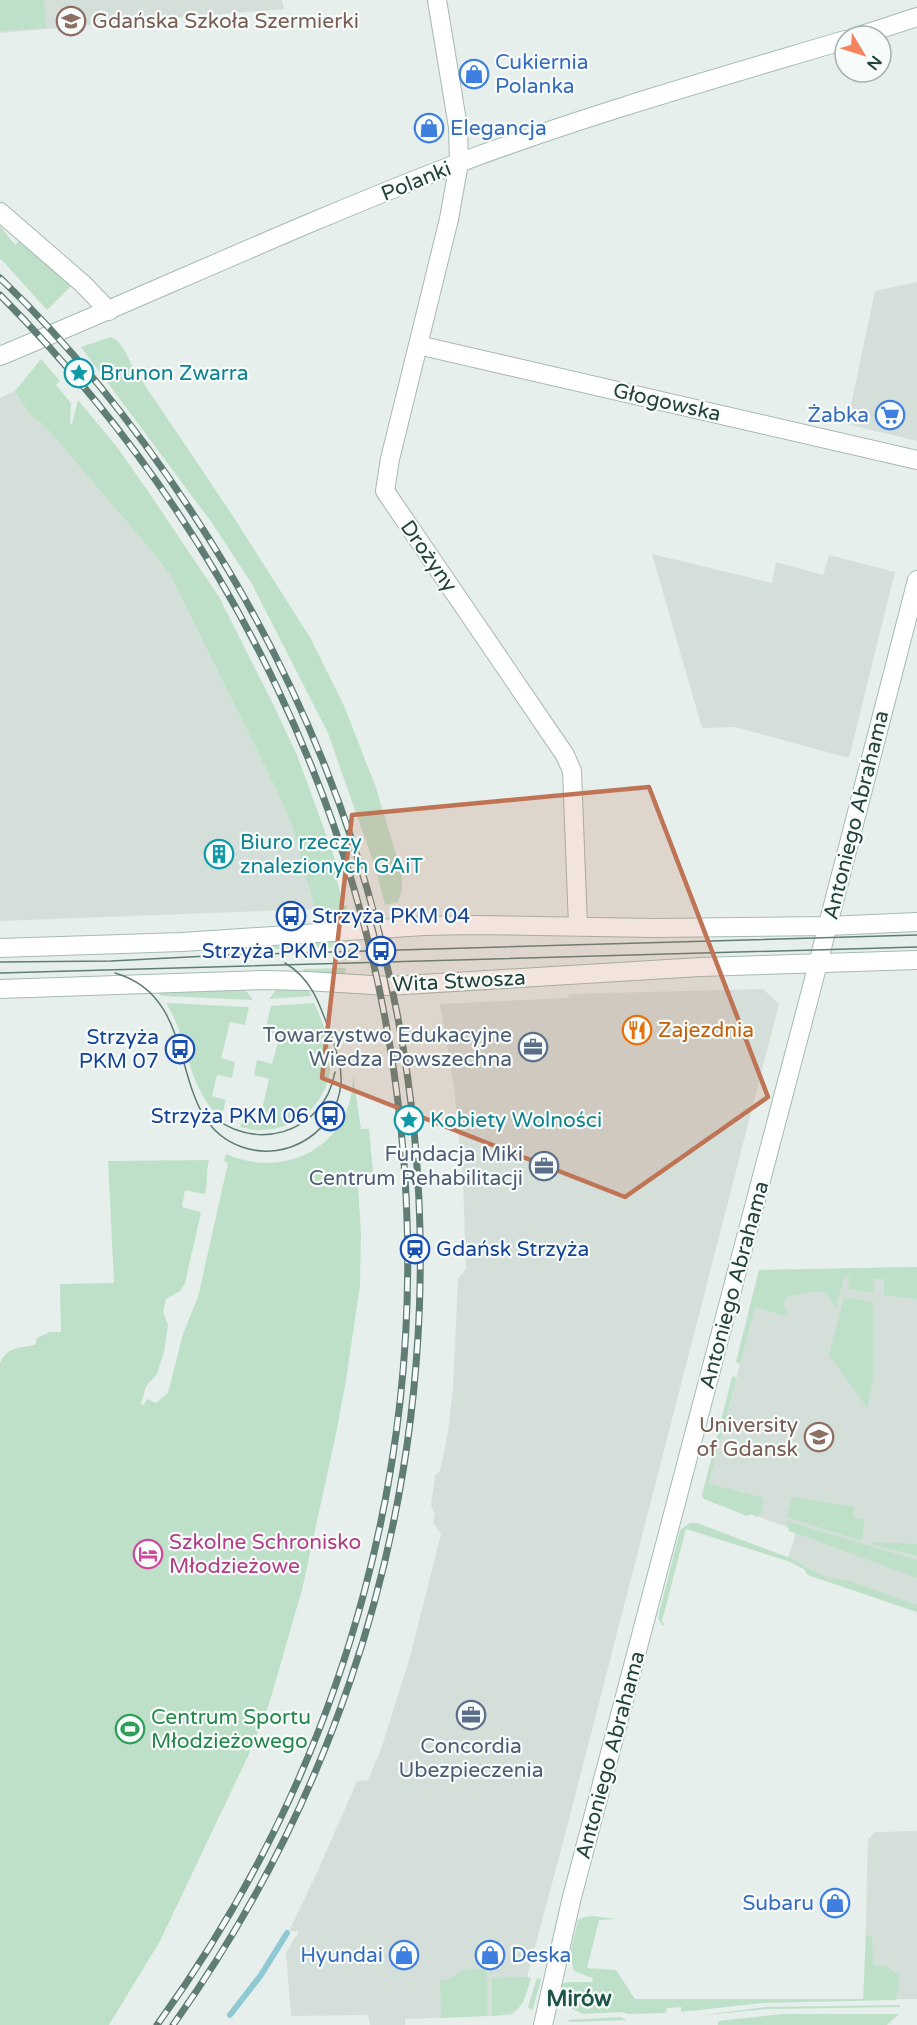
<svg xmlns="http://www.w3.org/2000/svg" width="917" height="2025" viewBox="0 0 917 2025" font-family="'Varela Round',sans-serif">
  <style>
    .built { fill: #d4dfda }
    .green { fill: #bfe0c8 }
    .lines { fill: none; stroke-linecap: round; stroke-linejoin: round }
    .stream { stroke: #8ec9d4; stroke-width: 6 }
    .street-casing { stroke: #a8b8b2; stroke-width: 20 }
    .secondary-casing { stroke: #a4bbb3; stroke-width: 20 }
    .street { stroke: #fff; stroke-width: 18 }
    .secondary { stroke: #fff; stroke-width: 18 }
    .tram { stroke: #5f7d75; stroke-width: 1.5 }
    .rail-casing { stroke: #5f7d75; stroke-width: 7 }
    .rail { stroke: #f7fbf9; stroke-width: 4.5; stroke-dasharray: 14; stroke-linecap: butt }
    .marked { fill: #c07456; fill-opacity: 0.2; stroke: #c07456; stroke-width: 4.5; stroke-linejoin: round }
    .labels { text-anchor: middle; stroke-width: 4.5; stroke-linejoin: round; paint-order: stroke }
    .education-label { font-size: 21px; fill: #785e54; stroke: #f7fbf9; text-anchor: start }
    .shop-label { font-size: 21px; fill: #366cbe; stroke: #f7fbf9; text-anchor: start }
    .street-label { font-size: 21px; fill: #24423a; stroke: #f7fbf9 }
    .culture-label { font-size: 21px; fill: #0d838f; stroke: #f7fbf9; text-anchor: start }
    .transit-label { font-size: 21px; fill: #164399; stroke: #f7fbf9; text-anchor: end }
    .food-label { font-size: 21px; fill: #c56008; stroke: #f7fbf9; text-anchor: start }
    .service-label { font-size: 21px; fill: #4e5e75; stroke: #f7fbf9; text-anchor: end }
    .hotel-label { font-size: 21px; fill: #b23c85; stroke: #f7fbf9; text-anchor: start }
    .leisure-label { font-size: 21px; fill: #27864d; stroke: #f7fbf9; text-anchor: start }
    .neighbourhood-label { font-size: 22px; font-weight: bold; fill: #1f5548; stroke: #f7fbf9 }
  </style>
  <rect width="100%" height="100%" fill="#e6efeb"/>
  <g class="built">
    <path d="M0,0H282L284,9L0,33Z"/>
    <path d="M917,282V441L847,424L875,291Z"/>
    <path d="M15,391L31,416L41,423L50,432L155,555L170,575L279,795L292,826L316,909L0,921V398Z"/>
    <path d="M652,554L772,583L776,562L823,575L829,555L895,572L849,758L735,727L702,728Z"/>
    <path d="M763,989L779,1004L566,1831L527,1977L515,2012L511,2015L405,2019V2025H370L368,2015L291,2016L286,1953L299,1931H289L320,1866L357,1781L368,1780L381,1749L410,1657L441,1534L433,1523L435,1514L431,1505L435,1476L440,1471L448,1432L453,1388L458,1279L466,1269L463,1180L454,1087L440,1004L568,998L569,994Z"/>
    <path d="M917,1267V1612L808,1575L804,1569L789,1562L790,1558L788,1557L794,1540L795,1530L713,1500L708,1489L764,1270Z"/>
    <path d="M917,1831V1999H864L868,1839L875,1832Z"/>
  </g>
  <g class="green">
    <path d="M0,0H44L46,28L0,31Z"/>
    <path d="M0,226L15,245L23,237L73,284L47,310L1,259L0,260Z"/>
    <path d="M111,337C122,342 127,355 132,366L231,513L311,639L345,708L376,788L402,874V890L398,902L385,905L375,867L328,733L252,584L212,523L81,347Z"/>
    <path d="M41,359L60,381L56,385L71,403L70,424H72L78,400L117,447L152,497L219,597L272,702L297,755L339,870L336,876L343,905H346L349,917L318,919L292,826L279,795L170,575L155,555L50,432L41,423L31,416L15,391Z"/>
    <path d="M344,938L345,947L246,950L245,946Z"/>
    <path d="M346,968L345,976L305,973L303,969Z"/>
    <path d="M306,988L312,996L269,999L277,989Z"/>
    <path d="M240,989L247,992L253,1000L161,996L157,992Z"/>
    <path d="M166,1003L249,1007L245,1025L230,1022L221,1058L235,1062L232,1078L217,1075L212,1096L226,1100L221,1118C186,1088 190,1040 166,1003Z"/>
    <path d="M314,1003C322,1020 331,1042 331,1061C330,1109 285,1140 240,1127L243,1119L259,1122L269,1079L254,1075L257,1060L272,1064L280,1035L265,1031L271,1006Z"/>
    <path d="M353,1074L361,1129H369L373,1172L357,1173L361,1232L360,1286L346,1380L336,1434L302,1590L269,1704L249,1754L160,1941L109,2025H0V1364C6,1347 19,1348 35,1345L37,1338L50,1332H61L60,1284L114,1283L108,1161L209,1160C206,1171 208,1182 205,1194L185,1190L182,1207L201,1212L185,1283L180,1291L166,1299L163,1312L168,1325L164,1352L157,1374L146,1386L141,1404L144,1405L147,1399L156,1403L168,1393L183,1334L198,1297L228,1163L224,1161L226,1154C288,1181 354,1144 353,1074Z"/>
    <path d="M917,1267V1299L884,1295V1279H874L873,1293L847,1289L850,1278L844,1276L836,1309L826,1293L819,1291L787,1296L783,1305L789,1317L755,1307L740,1364L736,1362L759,1270Z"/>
    <path d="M844,1297L873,1302V1376L868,1409L829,1355Z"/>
    <path d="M735,1376L736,1380L709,1484L761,1497C764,1505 763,1510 758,1517L750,1514L747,1516L704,1499L702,1495L732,1377Z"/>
    <path d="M792,1497L854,1507L853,1518L865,1519L861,1541L787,1517Z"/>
    <path d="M786,1521L917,1560V1578L804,1536L789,1531Z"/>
    <path d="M690,1523H697L790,1558L811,1570L831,1579L832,1578L850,1581L917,1605V1612L808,1575L804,1569L791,1562L686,1529L662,1621L665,1625H662L658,1618L679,1534L681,1529Z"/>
    <path d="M871,1542L917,1544V1556L872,1544Z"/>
    <path d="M593,1916L616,1919L599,1920L587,1968L616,1970L635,1999H863L866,1935L872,1936L873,1965L886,1966L900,1976L896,2000L762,2003L681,2012V2007L667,2008L666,2013L628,2014L622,2012L582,2014L571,2008H562L559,2003L562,1984L567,1982H593L592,1978L574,1971L570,1954L578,1920L585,1917Z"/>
    <path d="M487,1969V2016L441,2018L440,1980L450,1979L462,1970Z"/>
    <path d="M528,1977L531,1978C523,2005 523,2014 492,2016V1978Z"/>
    <path d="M537,1978L541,1979L533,2009L531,2010L528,2007Z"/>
    <path d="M900,2005V2007L767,2009L696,2016L766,2007Z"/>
    <path d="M783,2014H899L887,2025H718V2021Z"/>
    <path d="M620,2017L627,2020L571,2022L567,2020Z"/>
  </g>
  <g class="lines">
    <path class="stream" d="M230,2015L261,1975L287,1933"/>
    <g class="street-casing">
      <g id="street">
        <path d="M437,0L458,127L459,163L449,219L390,459L385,491L565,755L572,771L578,926"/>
        <path d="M0,212L83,284L109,311"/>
        <path d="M418,345L917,460"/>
      </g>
    </g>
    <g class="secondary-casing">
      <g id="secondary">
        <path d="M859,36L917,17"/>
        <path d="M0,356C152,293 302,223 456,164C583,116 714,79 845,40"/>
        <path d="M0,948L182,942L424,926L475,925L654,928L828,926L917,922"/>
        <path d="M0,989L264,980L306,981L389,986L700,967L917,960"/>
        <path d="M543,2025L571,1901L808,1002L917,580"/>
      </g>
    </g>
    <use href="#street" class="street"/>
    <use href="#secondary" class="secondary"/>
    <g class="tram">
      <path d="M0,962L111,961L227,955L917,935"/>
      <path d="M0,973L917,947"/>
      <path d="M115,973C206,999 163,1120 242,1147C288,1163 337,1131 341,1083C342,1067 337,1053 332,1038C321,1009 314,980 285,963"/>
      <path d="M207,1111C251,1155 324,1135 335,1072"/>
    </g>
    <g class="rail-casing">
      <g id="rail">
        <path d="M0,278C90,364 166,466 230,573C501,1032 483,1590 173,2025"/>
        <path d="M0,295C467,766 551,1481 157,2025"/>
      </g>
    </g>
    <use href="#rail" class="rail"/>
  </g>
  <path class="marked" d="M649,787L768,1097L625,1197L322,1078L352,815Z"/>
  <defs>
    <g id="school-ring" transform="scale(1.5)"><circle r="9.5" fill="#f7fbf9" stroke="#8d6e63" stroke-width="1.5"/><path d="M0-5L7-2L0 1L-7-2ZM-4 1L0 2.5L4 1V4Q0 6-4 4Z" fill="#8d6e63"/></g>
    <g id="shop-ring" transform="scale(1.5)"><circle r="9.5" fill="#f7fbf9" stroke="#3f7fe0" stroke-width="1.5"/><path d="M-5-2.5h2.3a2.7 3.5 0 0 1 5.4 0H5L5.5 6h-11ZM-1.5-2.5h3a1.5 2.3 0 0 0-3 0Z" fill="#3f7fe0"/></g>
    <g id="sight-ring" transform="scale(1.5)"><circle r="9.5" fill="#f7fbf9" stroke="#0f9aa8" stroke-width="1.5"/><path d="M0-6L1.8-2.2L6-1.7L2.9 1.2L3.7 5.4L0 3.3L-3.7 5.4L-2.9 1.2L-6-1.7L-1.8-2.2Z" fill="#0f9aa8"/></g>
    <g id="supermarket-ring" transform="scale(1.5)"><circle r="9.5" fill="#f7fbf9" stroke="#3f7fe0" stroke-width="1.5"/><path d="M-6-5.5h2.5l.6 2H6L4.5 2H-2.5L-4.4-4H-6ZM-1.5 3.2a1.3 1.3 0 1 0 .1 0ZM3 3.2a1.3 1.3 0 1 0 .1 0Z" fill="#3f7fe0"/></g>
    <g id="building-ring" transform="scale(1.5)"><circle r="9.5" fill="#f7fbf9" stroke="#0f9aa8" stroke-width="1.5"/><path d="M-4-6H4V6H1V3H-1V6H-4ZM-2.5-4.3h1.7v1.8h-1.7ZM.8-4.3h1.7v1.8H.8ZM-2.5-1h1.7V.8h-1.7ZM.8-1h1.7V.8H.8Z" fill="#0f9aa8"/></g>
    <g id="bus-ring" transform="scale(1.5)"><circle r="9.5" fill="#f7fbf9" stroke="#1a4fb4" stroke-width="1.5"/><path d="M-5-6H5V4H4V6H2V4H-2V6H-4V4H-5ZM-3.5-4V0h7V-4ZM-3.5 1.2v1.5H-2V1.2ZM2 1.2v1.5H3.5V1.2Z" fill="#1a4fb4"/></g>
    <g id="restaurant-ring" transform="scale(1.5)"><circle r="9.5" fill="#f7fbf9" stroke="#e8710a" stroke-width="1.5"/><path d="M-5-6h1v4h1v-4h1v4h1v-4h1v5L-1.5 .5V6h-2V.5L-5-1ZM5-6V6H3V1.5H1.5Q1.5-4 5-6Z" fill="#e8710a"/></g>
    <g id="office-ring" transform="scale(1.5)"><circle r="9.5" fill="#f7fbf9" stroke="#5c6f8a" stroke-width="1.5"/><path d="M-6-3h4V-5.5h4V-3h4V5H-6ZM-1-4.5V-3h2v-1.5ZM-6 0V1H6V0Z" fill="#5c6f8a"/></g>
    <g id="station-ring" transform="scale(1.5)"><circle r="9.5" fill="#f7fbf9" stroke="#1a4fb4" stroke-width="1.5"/><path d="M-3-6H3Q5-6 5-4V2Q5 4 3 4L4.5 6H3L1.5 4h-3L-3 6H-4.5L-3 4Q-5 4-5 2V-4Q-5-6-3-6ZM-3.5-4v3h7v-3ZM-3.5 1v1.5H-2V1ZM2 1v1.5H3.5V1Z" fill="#1a4fb4"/></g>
    <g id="university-ring" transform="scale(1.5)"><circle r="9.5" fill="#f7fbf9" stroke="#8d6e63" stroke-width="1.5"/><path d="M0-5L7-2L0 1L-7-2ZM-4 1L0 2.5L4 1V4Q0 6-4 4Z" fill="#8d6e63"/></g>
    <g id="hotel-ring" transform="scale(1.5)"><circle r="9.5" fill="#f7fbf9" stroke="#d1479c" stroke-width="1.5"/><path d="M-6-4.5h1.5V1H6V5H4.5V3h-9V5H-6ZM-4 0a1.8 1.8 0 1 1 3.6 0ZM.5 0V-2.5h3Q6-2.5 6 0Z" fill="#d1479c"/></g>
    <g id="stadium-ring" transform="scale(1.5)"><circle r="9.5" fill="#f7fbf9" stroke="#2e9e5b" stroke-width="1.5"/><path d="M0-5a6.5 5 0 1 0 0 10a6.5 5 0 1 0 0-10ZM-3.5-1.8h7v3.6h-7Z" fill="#2e9e5b"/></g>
  </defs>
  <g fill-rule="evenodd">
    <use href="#school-ring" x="71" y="21"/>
    <use href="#shop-ring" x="474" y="74"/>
    <use href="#shop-ring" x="429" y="128"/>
    <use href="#sight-ring" x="79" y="373"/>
    <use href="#supermarket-ring" x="890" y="415"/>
    <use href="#building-ring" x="219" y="854"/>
    <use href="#bus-ring" x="291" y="916"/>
    <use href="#bus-ring" x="381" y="951"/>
    <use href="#restaurant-ring" x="637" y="1030"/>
    <use href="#office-ring" x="533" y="1047"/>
    <use href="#bus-ring" x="180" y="1049"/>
    <use href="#bus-ring" x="330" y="1116"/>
    <use href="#sight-ring" x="409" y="1120"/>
    <use href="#office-ring" x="544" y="1166"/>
    <use href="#station-ring" x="415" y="1249"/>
    <use href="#university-ring" x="819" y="1437"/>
    <use href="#hotel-ring" x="148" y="1554"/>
    <use href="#office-ring" x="471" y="1715"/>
    <use href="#stadium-ring" x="130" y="1729"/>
    <use href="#shop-ring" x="835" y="1903"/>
    <use href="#shop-ring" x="404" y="1955"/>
    <use href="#shop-ring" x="490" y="1955"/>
  </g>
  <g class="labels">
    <g class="education-label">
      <text x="92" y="28">Gdańska Szkoła Szermierki</text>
      <text x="798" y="1432" text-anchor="end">University<tspan x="798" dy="24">of Gdansk</tspan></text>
    </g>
    <g class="shop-label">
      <text x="495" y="69">Cukiernia<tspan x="495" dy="24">Polanka</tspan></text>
      <text x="450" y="135">Elegancja</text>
      <text x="869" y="422" text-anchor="end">Żabka</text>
      <text x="814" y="1910" text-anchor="end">Subaru</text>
      <text x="383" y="1962" text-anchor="end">Hyundai</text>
      <text x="511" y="1962">Deska</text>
    </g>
    <g class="street-label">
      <text transform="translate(416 181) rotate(-22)" y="7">Polanki</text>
      <text transform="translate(667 402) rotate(13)" y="7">Głogowska</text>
      <text transform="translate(429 556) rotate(55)" y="7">Drożyny</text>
      <text transform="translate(856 815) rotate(-76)" y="7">Antoniego Abrahama</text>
      <text transform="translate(459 981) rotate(-3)" y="7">Wita Stwosza</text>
      <text transform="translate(734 1285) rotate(-75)" y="7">Antoniego Abrahama</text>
      <text transform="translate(610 1755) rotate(-75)" y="7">Antoniego Abrahama</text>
    </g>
    <g class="culture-label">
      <text x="100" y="380">Brunon Zwarra</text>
      <text x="240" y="849">Biuro rzeczy<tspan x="240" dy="24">znalezionych GAiT</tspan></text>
      <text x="430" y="1127">Kobiety Wolności</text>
    </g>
    <g class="transit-label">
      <text x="312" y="923" text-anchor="start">Strzyża PKM 04</text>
      <text x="360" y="958">Strzyża PKM 02</text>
      <text x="159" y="1044">Strzyża<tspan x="159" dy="24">PKM 07</tspan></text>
      <text x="309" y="1123">Strzyża PKM 06</text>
      <text x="436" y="1256" text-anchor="start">Gdańsk Strzyża</text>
    </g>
    <g class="food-label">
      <text x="658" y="1037">Zajezdnia</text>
    </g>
    <g class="service-label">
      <text x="512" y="1042">Towarzystwo Edukacyjne<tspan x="512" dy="24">Wiedza Powszechna</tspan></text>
      <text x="523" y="1161">Fundacja Miki<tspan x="523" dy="24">Centrum Rehabilitacji</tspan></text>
      <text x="471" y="1753" text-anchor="middle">Concordia<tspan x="471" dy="24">Ubezpieczenia</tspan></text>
    </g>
    <g class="hotel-label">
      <text x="169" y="1549">Szkolne Schronisko<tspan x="169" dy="24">Młodzieżowe</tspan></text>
    </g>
    <g class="leisure-label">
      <text x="151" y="1724">Centrum Sportu<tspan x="151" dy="24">Młodzieżowego</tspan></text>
    </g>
    <g class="neighbourhood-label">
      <text x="579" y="2006">Mirów</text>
    </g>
  </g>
  <g transform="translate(863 54) rotate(128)"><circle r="28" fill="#f7fbf9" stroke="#a3b1ad" stroke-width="1.5"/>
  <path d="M0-4.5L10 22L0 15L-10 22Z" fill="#f4845f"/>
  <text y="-9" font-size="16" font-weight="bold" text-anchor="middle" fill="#24423a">N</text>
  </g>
</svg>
